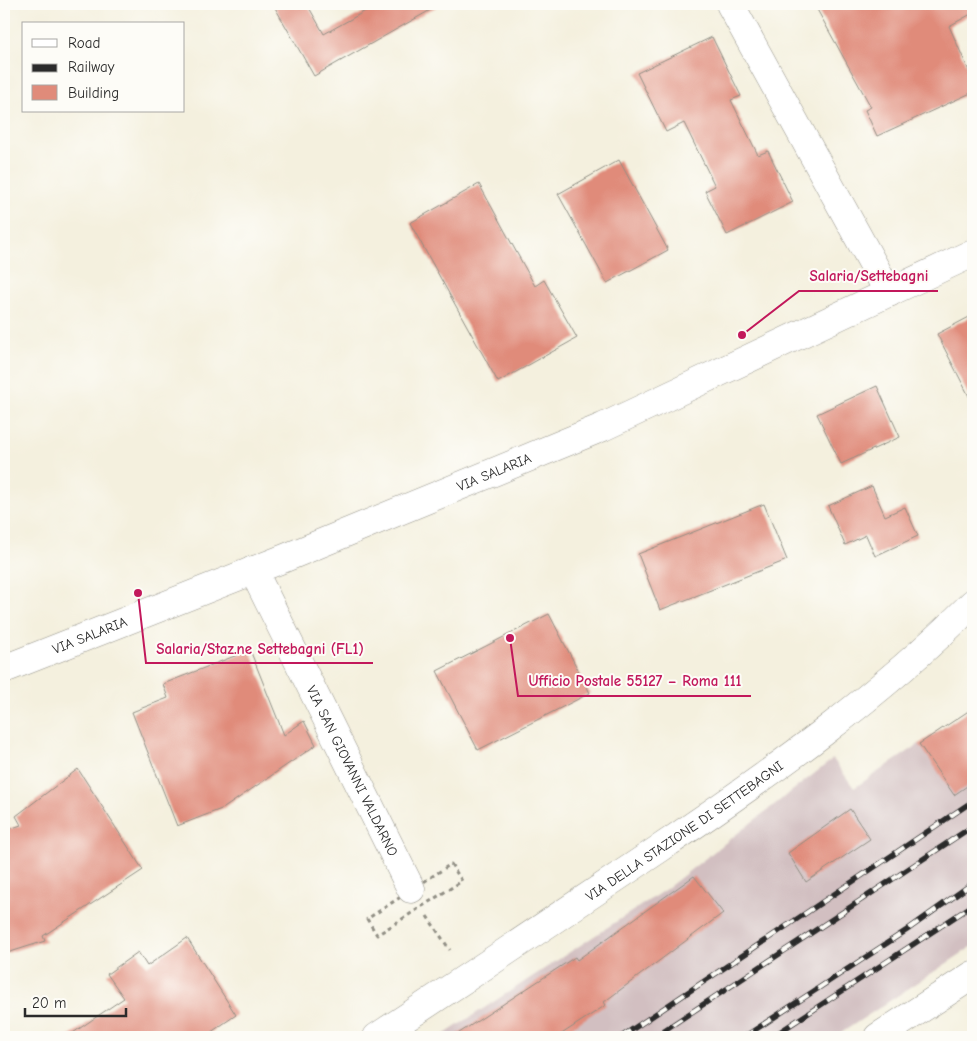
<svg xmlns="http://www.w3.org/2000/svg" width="977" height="1041" viewBox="0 0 977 1041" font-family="'Comic Neue',sans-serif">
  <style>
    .industrial { fill: #d2bfc1 }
    .building { fill: #e08b7a }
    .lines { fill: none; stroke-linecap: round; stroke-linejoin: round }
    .street-casing { stroke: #908e84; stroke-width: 29 }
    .secondary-casing { stroke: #908e84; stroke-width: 29 }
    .path { stroke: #908e84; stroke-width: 3; stroke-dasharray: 4 4; stroke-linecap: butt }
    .street { stroke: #fff; stroke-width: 28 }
    .secondary { stroke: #fff; stroke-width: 28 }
    .rail-casing { stroke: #2b2b2b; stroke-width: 5.5 }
    .rail { stroke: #fdfcf7; stroke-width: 4; stroke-dasharray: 11; stroke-linecap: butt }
    .labels { text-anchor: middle; stroke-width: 4; stroke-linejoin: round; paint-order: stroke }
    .street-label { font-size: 14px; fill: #2b2b2b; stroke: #fdfcf7 }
    .leader { fill: none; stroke: #c2185b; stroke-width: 2 }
    .callout-dot { fill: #c2185b; stroke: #fdfcf7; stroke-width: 2 }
    .callout-label { font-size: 15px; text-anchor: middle; font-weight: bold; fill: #c2185b; stroke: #fdfcf7; stroke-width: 4; stroke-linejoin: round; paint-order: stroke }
  </style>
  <rect width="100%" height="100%" fill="#fdfcf7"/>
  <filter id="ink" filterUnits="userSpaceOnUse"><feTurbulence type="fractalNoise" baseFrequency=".02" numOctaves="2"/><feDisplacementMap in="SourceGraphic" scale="10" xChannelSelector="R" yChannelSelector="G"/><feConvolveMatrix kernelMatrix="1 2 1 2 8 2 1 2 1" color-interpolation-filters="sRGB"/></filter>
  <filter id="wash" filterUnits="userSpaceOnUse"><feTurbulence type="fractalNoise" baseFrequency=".0096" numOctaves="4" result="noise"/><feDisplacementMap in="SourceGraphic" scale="20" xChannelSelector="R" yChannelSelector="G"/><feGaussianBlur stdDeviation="1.12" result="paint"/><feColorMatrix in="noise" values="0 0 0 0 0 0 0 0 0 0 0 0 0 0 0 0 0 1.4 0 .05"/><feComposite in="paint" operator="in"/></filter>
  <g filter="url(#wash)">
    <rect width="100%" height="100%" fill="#f4f0de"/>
    <path class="industrial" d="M973,708V946L835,1037H440L666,889L833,759L854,788Z"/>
    <g id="blocks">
      <g class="building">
        <path d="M273,4H307L324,34L378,4H441L314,76Z"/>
        <path d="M814,4H973V13L949,26L973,80V92L877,136L865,110L871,107Z"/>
        <path d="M712,37L741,96L731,100L758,155L768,151L793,202L727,235L705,191L715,186L684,123L666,132L637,73Z"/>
        <path d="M619,160L668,250L607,283L558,194Z"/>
        <path d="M479,184L535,286L544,280L577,338L498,382L410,223Z"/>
        <path d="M973,315V404L937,334Z"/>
        <path d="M877,386L900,437L841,464L817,414Z"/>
        <path d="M872,486L885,516L905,507L918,536L875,556L866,535L845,545L828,506Z"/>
        <path d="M764,504L787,560L660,610L638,554Z"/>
        <path d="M549,614L590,693L478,750L437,671Z"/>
        <path d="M250,650L284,735L304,721L316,745L224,808L177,826L132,712L168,698L163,684Z"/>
        <path d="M973,708V782L954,795L919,744Z"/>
        <path d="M78,769L143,870L43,936L45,941L4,954V831L21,825L16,816Z"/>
        <path d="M850,809L870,839L806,882L788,853Z"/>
        <path d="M694,876L723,913L604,1002L606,1005L557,1037H453L575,957L577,960Z"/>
        <path d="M187,938L236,1015L204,1037H67L124,998L107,974L138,952L147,966Z"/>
      </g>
    </g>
  </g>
  <g filter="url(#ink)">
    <use href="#blocks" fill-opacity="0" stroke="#908e84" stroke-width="1"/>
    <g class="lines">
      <g class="street-casing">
        <g id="street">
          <path d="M730,4L889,293"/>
          <path id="s1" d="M253,570L411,889"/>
          <path id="s2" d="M377,1037C471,975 566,912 659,849C770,774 879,697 973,603"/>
          <path d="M878,1037L973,975"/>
        </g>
      </g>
      <g class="secondary-casing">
        <g id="secondary">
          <path id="s3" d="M4,669L285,558L603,427L973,253"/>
        </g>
      </g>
      <g class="path">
        <path d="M451,864L462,881L377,935L367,919Z"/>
        <path d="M427,916L450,950"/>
      </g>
      <use href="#street" class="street"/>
      <use href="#secondary" class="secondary"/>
      <g class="rail-casing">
        <g id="rail">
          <path d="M621,1037L973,801"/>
          <path d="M654,1037L973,826"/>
          <path d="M744,1037L907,930L973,883"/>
          <path d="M772,1037L973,905"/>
        </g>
      </g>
      <use href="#rail" class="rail"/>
    </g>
  </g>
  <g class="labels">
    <g class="street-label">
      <text dy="5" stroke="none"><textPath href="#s3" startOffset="528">VIA SALARIA</textPath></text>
      <text dy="5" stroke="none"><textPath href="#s3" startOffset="92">VIA SALARIA</textPath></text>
      <text dy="5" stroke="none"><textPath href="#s1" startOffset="224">VIA SAN GIOVANNI VALDARNO</textPath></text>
      <text dy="5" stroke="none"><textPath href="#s2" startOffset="370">VIA DELLA STAZIONE DI SETTEBAGNI</textPath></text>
    </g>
  </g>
  <path class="leader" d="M742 335L799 291H938M138 593L146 663H373M510 638L518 696H751"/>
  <g class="callout-dot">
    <circle cx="742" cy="335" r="5"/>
    <circle cx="138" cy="593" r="5"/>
    <circle cx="510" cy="638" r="5"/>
  </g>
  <g class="callout-label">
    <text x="869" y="281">Salaria/Settebagni</text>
    <text x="260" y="654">Salaria/Staz.ne Settebagni (FL1)</text>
    <text x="635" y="686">Ufficio Postale 55127 – Roma 111</text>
  </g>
  <rect width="977" height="1041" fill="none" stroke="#fdfcf7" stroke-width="20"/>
  <rect x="22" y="22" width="162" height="90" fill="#fdfcf7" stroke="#a9a8a5"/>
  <rect x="32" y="39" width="25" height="8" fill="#ffffff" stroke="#a9a8a5"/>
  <text x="68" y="48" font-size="15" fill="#2b2b2b">Road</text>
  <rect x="32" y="64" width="25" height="8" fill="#2b2b2b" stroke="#a9a8a5"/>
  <text x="68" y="72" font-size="15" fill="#2b2b2b">Railway</text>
  <rect x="32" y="85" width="25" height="15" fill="#e08b7a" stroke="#a9a8a5"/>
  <text x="68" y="98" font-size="15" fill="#2b2b2b">Building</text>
  <path d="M25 1008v8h101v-8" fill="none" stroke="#2b2b2b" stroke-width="2.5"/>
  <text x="32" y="1008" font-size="15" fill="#2b2b2b" stroke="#fdfcf7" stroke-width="4" paint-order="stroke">20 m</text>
</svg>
